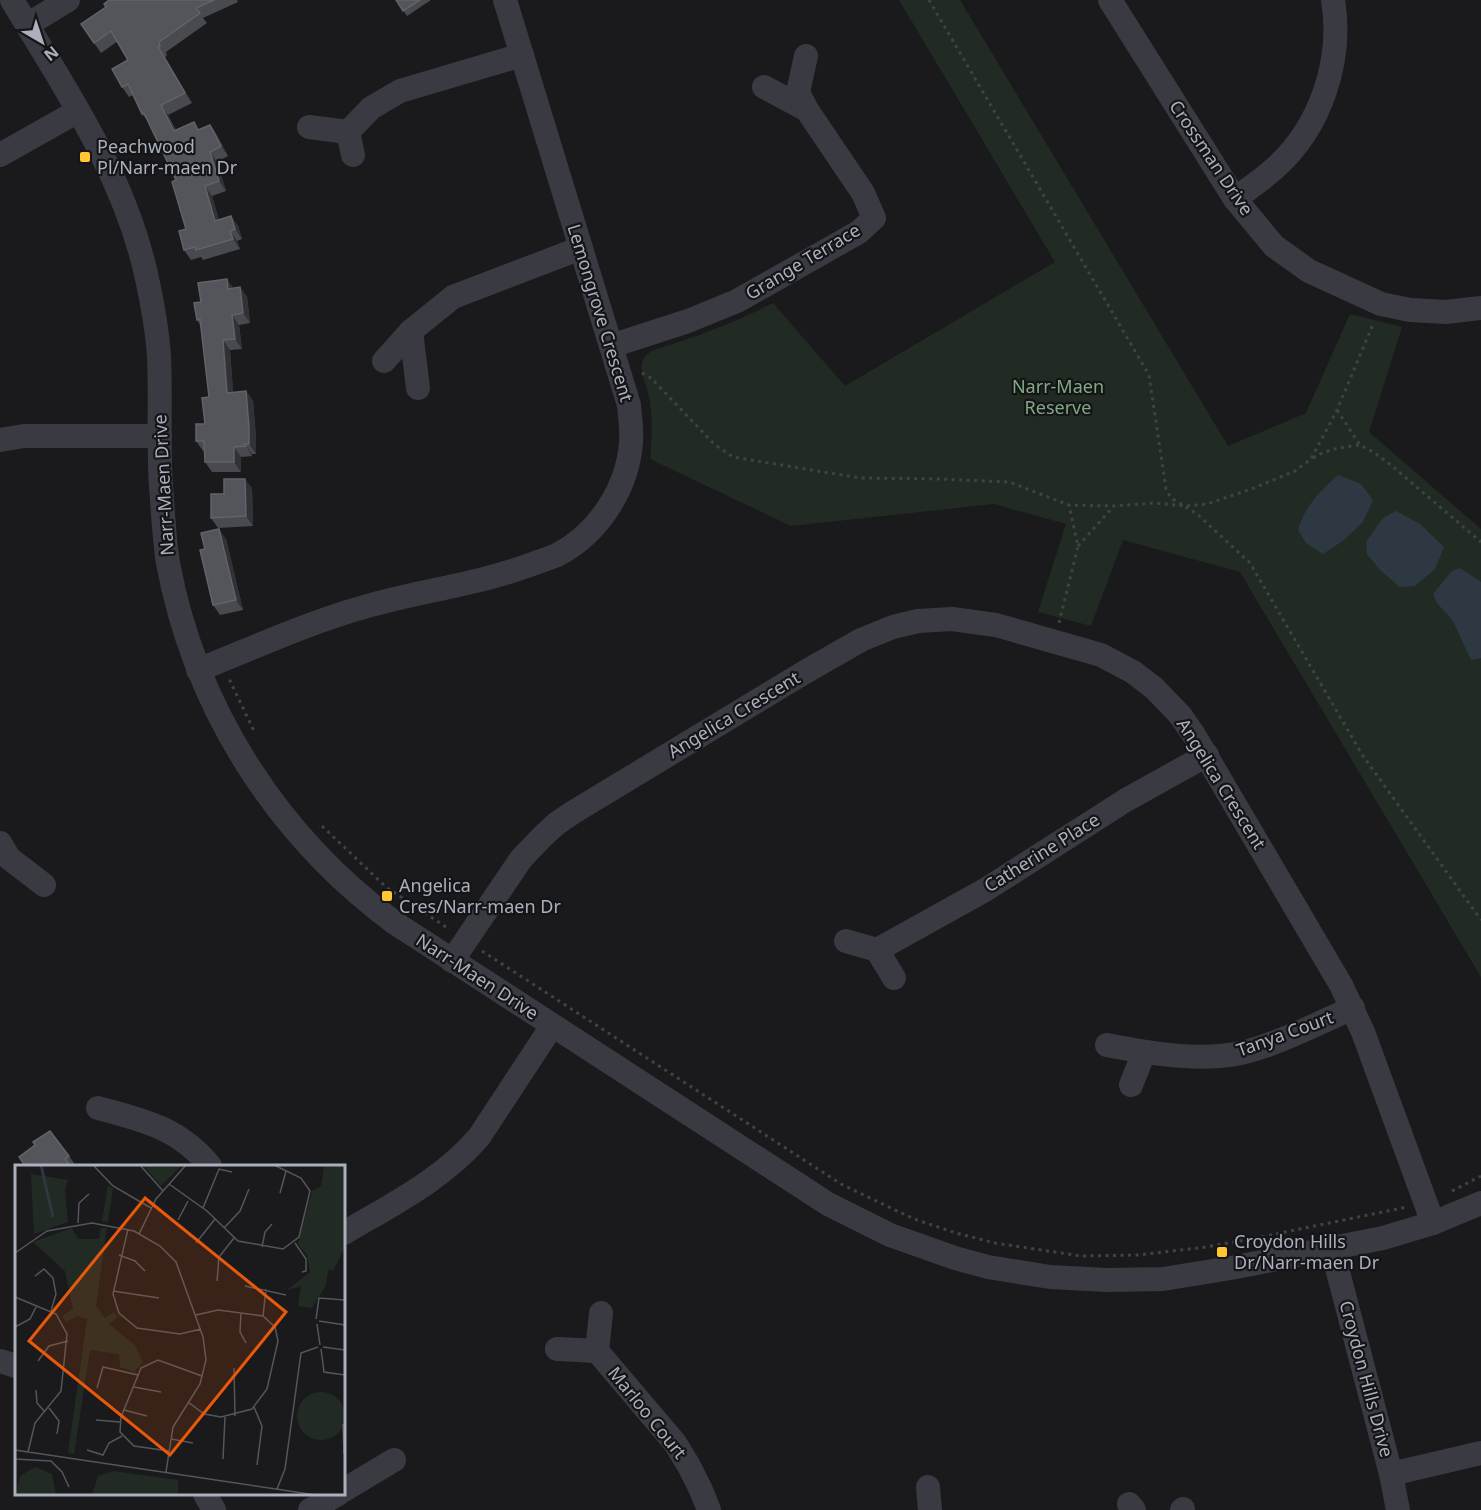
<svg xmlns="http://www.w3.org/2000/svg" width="1481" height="1510" viewBox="0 0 1481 1510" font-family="'Noto Sans',sans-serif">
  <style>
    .green { fill: #212b23 }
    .water { fill: #2e3842 }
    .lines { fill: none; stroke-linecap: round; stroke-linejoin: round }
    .path { stroke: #404249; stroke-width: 3; stroke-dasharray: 3 4.5; stroke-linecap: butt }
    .minor { stroke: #3a3b42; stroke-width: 24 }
    .wall { fill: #484a4f }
    .shaded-wall { fill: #313236 }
    .building { fill: #53555b; stroke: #61636a; stroke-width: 1.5 }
    .poi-dot { fill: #ffc62f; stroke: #151517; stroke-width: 2 }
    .labels { text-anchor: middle; stroke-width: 4.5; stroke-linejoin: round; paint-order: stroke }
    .poi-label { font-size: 18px; fill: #abb0bd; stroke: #151517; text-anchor: start }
    .street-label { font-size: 18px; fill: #abb0bd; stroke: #151517 }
    .park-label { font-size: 18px; fill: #81a986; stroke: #151517 }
    .inset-river { fill: none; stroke: #2e3842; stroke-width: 3 }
    .inset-road { fill: none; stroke: #54565c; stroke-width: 1.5 }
    .view { fill: #e8590c; fill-opacity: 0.15; stroke: #e8590c; stroke-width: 3 }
    .inset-edge { fill: none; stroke: #abb0bd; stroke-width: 3 }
  </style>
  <rect width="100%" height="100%" fill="#1a1a1c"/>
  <path class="green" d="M899,0H960L1228,446L1306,413L1350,314L1402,327L1369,432L1481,529V977L1240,572L1123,540L1091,626L1038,612L1066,524L994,504L791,526L650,459C652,438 653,417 649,396C647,386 640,374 642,364C643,357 648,353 654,350C696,337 734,323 773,303L845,386L1055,262Z"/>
  <g class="water">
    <path d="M1338,475L1361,484L1373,500L1363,522L1344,540L1323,554L1306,543L1298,530C1305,506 1319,493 1338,475Z"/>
    <path d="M1396,511L1420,524L1444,547L1435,569L1415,586L1400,587L1380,570L1367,554L1366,542L1383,518Z"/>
    <path d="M1460,568L1481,582V658L1471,660L1453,621L1437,603L1433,594L1452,571Z"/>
  </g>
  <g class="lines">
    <g class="path">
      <path d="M929,0L1149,375L1166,489L1171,498L1197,514L1250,563L1363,756L1481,920"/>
      <path d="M642,373L651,378L714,444L733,457L860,478L940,479L1009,482L1069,505L1114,506L1154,503L1186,506L1207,504L1254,488L1295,471L1311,459L1337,410L1374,322"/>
      <path d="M1337,410L1360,445L1375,453L1392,466L1481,542"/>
      <path d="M1313,458C1327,449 1343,447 1360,445"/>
      <path d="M1078,546L1113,507"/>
      <path d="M1059,623L1078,546L1069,505"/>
      <path d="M231,680L230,681L254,731"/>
      <path d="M322,826L386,887L449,929"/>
      <path d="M482,951L841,1184L914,1219L956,1233L995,1243L1081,1256L1138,1255L1206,1247L1261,1237L1407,1207"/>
      <path d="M1452,1191L1481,1176"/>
    </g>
    <g class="minor">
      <path d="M12,0C65,89 123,172 146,274C152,301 157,328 159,356C161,399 158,442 161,486C163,511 164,538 168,563C195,708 277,836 395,923L828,1204L890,1235L955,1258L988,1267L1050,1277L1107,1280L1163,1279L1231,1268L1383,1238L1433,1223L1481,1203"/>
      <path d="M1110,0L1235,199L1274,246L1309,271L1381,304L1410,310L1446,312L1481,308"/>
      <path d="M27,25L68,0"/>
      <path d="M764,87L807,110"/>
      <path d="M309,127L348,132L353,155"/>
      <path d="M348,132L371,108L400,91L522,55"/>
      <path d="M0,155L78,111"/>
      <path d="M1235,199C1248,189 1263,179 1275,168C1321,127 1343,60 1333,0"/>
      <path d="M411,331L418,388"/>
      <path d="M611,346L688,321L737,301L859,232L874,218L863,193L807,110L798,92L806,56"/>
      <path d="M384,361L411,331L453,297L581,248"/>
      <path d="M0,440L24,436H160"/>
      <path d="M198,670C253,648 307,623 364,607C418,591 474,585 527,566C537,562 548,559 557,555C598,534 628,488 631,442C632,429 630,418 629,405L505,0"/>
      <path d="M0,843L9,858L44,885"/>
      <path d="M846,941L877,950L894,978"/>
      <path d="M877,950L985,890L1126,800L1207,755"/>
      <path d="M452,961L521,859L542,837L556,824L572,813L805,672L861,640L893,627L918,621L952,619L996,625L1101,655L1133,672L1154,688L1180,715L1194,735L1341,985L1363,1032L1433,1223"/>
      <path d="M1107,1045C1148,1053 1199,1062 1241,1053C1279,1044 1316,1024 1353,1008"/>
      <path d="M1131,1085L1144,1052"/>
      <path d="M98,1108C143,1120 179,1128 210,1166"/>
      <path d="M344,1233C391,1205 442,1180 479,1137L552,1026"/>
      <path d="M1332,1249L1391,1474L1398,1510"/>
      <path d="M557,1349L597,1351L601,1313"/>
      <path d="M597,1351L675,1443L689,1466L701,1490L709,1510"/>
      <path d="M0,1361L16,1366"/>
      <path d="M1391,1474L1481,1453"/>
      <path d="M928,1487L930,1510"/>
      <path d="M344,1490L394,1460"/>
      <path d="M205,1494L214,1510"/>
      <path d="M1129,1504L1134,1510"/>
      <path d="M310,1510L338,1494"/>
      <path d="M1182,1510L1183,1509"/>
    </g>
  </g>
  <g class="wall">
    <path d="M109,0H237L238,2L203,18L207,23L166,52L167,56L165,57L192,103L168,115L176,130H199L210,125L217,135L228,156L217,162L226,191L212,196L219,220L231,216L238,226L242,239L237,241L240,249L203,260L201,257L191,260L184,250L186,229L176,180L148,121L142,114L133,95L129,97L122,87L128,60L118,41L101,53L81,24L106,7Z"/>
    <path d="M396,0H431L407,16Z"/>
    <path d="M240,287L247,297L250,323L239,325L242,349L230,350L233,393L246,391L253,401L256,437V454H252V456L241,457V472H212L205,462V451H203L196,441L205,424L209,397L201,326L197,320L201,302L233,288Z"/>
    <path d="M252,488L253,526L218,528L211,518L224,494Z"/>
    <path d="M226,539L243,610L220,615L213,605L205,549Z"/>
    <path d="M69,1156L76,1166L75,1167H25Z"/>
  </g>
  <g class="shaded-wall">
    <path d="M158,47L165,57L192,103L185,93Z"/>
    <path d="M161,105L168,115L181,141L174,131Z"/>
    <path d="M210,125L217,135L228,156L221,146Z"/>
    <path d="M210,152L217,162L226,191L219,181Z"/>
    <path d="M205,186L212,196L222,231L215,221Z"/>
    <path d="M231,216L238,226L242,239L235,229Z"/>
    <path d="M230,231L237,241L240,249L233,239Z"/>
    <path d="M227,279L234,289H228Z"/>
    <path d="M240,287L247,297L250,323L243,313Z"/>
    <path d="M232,315L239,325L242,349L235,339Z"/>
    <path d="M223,340L230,350L234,403L227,393Z"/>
    <path d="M246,391L253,401L256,437V454L249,444Z"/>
    <path d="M245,444L252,454V456L246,446Z"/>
    <path d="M234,447L241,457V472L234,462Z"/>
    <path d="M245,479L252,488L253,526L246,516Z"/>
    <path d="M219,529L226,539L243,610L236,600Z"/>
  </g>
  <g class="building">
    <path d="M109,0H214L196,8L200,13L159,42L160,46L158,47L185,93L161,105L174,131L194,122L198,130L210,125L221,146L210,152L219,181L205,186L215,221L231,216L235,229L230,231L233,239L196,250L195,247L184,250L179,231L186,229L172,182L176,180L144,113L142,114L128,84L122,87L112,69L128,60L111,31L94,43L81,24L106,7L104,4Z"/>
    <path d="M396,0H420L403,11Z"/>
    <path d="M227,279L228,289L240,287L243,313L232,315L235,339L223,340L227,393L246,391L249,427V444H245L246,446L234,447V462H205L204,441H196V424H205L202,398L209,397L200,319L197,320L194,303L201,302L198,283Z"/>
    <path d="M224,479H245L246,516L211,518V494H224Z"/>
    <path d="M219,529L236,600L213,605L200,550L205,549L201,533Z"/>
    <path d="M50,1131L69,1156L65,1159L71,1167H26L19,1157L35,1145L33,1142Z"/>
  </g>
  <g class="poi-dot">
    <rect x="79" y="151" width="12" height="12" rx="3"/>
    <rect x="381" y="890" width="12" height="12" rx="3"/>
    <rect x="1216" y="1246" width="12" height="12" rx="3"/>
  </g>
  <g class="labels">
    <g class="poi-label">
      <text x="97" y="153">Peachwood<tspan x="97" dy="21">Pl/Narr-maen Dr</tspan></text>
      <text x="399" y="892">Angelica<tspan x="399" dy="21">Cres/Narr-maen Dr</tspan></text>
      <text x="1234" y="1248">Croydon Hills<tspan x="1234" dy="21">Dr/Narr-maen Dr</tspan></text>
    </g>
    <g class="street-label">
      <text transform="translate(1211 158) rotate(56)" y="6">Crossman Drive</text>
      <text transform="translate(803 262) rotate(-31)" y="6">Grange Terrace</text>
      <text transform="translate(600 313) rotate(73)" y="6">Lemongrove Crescent</text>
      <text transform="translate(164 485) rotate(-93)" y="6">Narr-Maen Drive</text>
      <text transform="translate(734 715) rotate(-31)" y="6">Angelica Crescent</text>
      <text transform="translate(1221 784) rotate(58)" y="6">Angelica Crescent</text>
      <text transform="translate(1042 853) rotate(-32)" y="6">Catherine Place</text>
      <text transform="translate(477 977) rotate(33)" y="6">Narr-Maen Drive</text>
      <text transform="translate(1285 1034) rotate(-20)" y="6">Tanya Court</text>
      <text transform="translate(1366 1379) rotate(75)" y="6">Croydon Hills Drive</text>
      <text transform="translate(647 1413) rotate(51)" y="6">Marloo Court</text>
    </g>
    <g class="park-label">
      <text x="1058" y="393">Narr-Maen<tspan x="1058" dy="21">Reserve</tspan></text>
    </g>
  </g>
  <g transform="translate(15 1165)">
    <rect width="330" height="330" fill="#1a1a1c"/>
    <path d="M128,0H167L146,21ZM309,0H330V82L318,106L313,105L311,120L297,143L283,141L286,121L272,125L295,107L292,90L283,79L297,26L306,21ZM16,9L53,15L50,25L53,57L19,69ZM93,20L98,24L93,57L87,56ZM57,63L63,74H84L86,63H92L81,141L90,153L99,147L103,152L94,159L120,180L128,197L119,207L105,202L104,189L75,185L59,289L53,288L72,154L62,151L51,157L47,151L58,144L50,106L18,77ZM282 251a24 24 0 1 1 48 0a24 24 0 1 1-48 0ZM20,302L37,309L41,330H1L5,311ZM98,306L163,315V330H77L83,311Z" fill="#212b23"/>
    <path class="inset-river" d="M26,0L38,52"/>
    <path class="inset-road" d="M78,0L98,21L136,43M125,0L148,26M154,19L192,46L223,76L268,84L284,72L295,26L286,13L259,0M265,28L271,6M188,43L204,4L217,7M163,55L173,36M63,58L64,38L74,29M209,63L225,46L234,24M113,64L98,129L104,148L122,163L165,169L186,164M124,69L141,34L171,0M181,78L200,54M280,78L291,94V106L287,107M247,82L250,67L257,59M0,88L32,66L77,58L119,66L145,81L161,97L188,172L191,195L185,219L158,262L151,307M104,90L120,96L130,106M20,111L29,104L38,113L41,129L36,146M202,116L204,92L219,73M230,121L271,130M98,126L144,133M0,132L41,149L52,169L46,226L20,258L13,287M226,148L225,167L231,178M248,151L251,124M301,154L304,133L330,135M304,156L330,160M302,159L305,180M0,162L15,154L22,140M308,182L330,185M306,184L309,207L330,210M23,196L34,181L53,176M219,203L220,251M119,222L146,227M82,223L88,202L123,210M21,225L22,238L30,247M173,237L189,249L206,252L237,244L252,224L263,176L260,162L248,151L203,145L181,150M239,242L247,261L242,300M34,243L44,256L42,269M109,245L132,251M81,255L105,257M328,259L329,289M156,274L178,278M0,285L301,330M72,285L88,290L94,278L107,271M154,286L119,281L105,267L106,252L126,203L143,195L187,211M0,294L36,296L47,307L54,322M208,294L210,252M262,324L270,304L286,188L303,182"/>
    <path class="view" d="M130,33L271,147L155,290L14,176Z"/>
    <rect width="330" height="330" class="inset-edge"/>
  </g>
  <g transform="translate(42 42) rotate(141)" stroke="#151517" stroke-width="4.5" paint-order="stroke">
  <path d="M0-4.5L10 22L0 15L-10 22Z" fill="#abb0bd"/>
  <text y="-9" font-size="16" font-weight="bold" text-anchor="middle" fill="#abb0bd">N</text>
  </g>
</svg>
